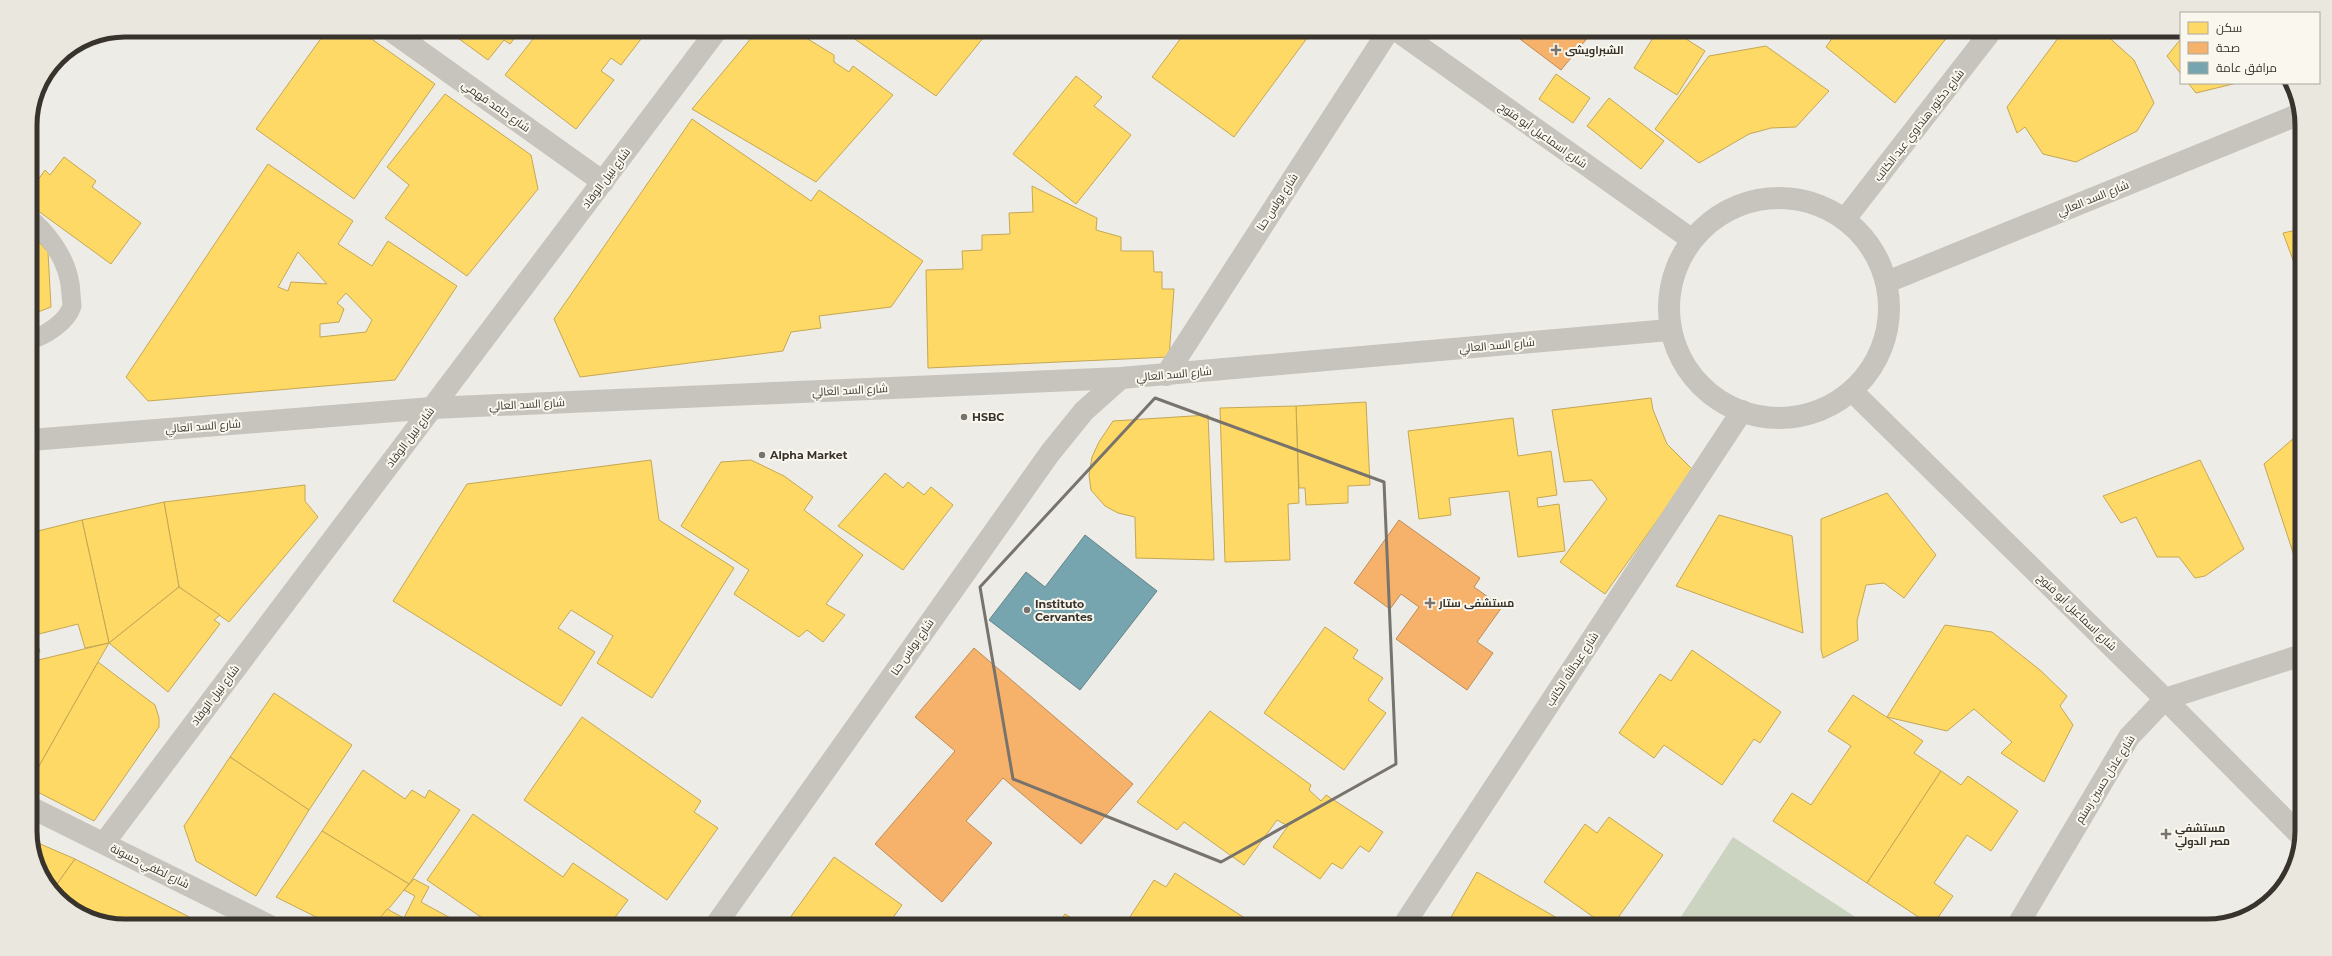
<svg xmlns="http://www.w3.org/2000/svg" width="2332" height="956" viewBox="0 0 2332 956" font-family="Montserrat,Cairo,sans-serif">
  <style>
    .green { fill: #cbd3c1 }
    .homes { fill: #ffd966; stroke: #c3a755; fill-rule: evenodd }
    .health { fill: #f6b26b; stroke: #bd8c58 }
    .public { fill: #76a5af; stroke: #638388 }
    .lines { fill: none; stroke-linecap: round; stroke-linejoin: round }
    .lane { stroke: #c7c4be; stroke-width: 19 }
    .street { stroke: #c7c4be; stroke-width: 22 }
    .marked { fill: none; stroke: #78746d; stroke-width: 3; stroke-linejoin: round }
    .poi-dot { fill: #78746d; stroke: #f9f7ee; stroke-width: 1.5 }
    .labels { text-anchor: middle; stroke-width: 4; stroke-linejoin: round; paint-order: stroke }
    .poi-label { font-size: 11px; font-weight: bold; fill: #38332c; stroke: #f9f7ee; text-anchor: start }
    .street-label { font-size: 11px; fill: #38332c; stroke: #f9f7ee }
    .rim { fill: none; stroke: #38332c; stroke-width: 5 }
  </style>
  <rect width="100%" height="100%" fill="#eeece6"/>
  <path class="green" d="M1733,837L1869,926H1675Z"/>
  <g class="homes">
    <path d="M327,30H359L435,84L354,199L256,129Z"/>
    <path d="M447,30H521L510,44L504,40L488,60Z"/>
    <path d="M540,30H648L621,65L611,58L601,71L614,80L576,129L505,75Z"/>
    <path d="M758,30H793L834,55V62L849,72L853,66L893,95L816,182L692,109Z"/>
    <path d="M842,30H983L988,32L936,96Z"/>
    <path d="M1187,30H1313L1234,137L1152,77Z"/>
    <path d="M1658,30H1672L1705,51L1677,95L1634,68Z"/>
    <path d="M1838,30H1951L1952,31L1895,103L1826,47Z"/>
    <path d="M2064,30H2098L2104,33L2134,60L2154,103L2137,131L2076,162L2043,154L2025,127L2017,133L2007,107Z"/>
    <path d="M2180,40H2181V74L2167,56Z"/>
    <path d="M1766,46L1829,91L1796,127L1771,128L1749,134L1699,163L1655,129L1709,56Z"/>
    <path d="M1556,74L1590,98L1573,123L1539,99Z"/>
    <path d="M1076,76L1102,97L1094,106L1131,135L1076,204L1013,154Z"/>
    <path d="M2188,83H2237L2196,93Z"/>
    <path d="M445,94L531,155L538,189L467,276L385,218L409,185L387,167Z"/>
    <path d="M1609,98L1664,141L1641,169L1587,126Z"/>
    <path d="M692,119L811,201L819,190L923,261L891,307L819,316L821,328L791,332L783,351L580,377L554,319Z"/>
    <path d="M64,157L96,181L92,187L141,223L111,264L30,205V191L45,170L50,175Z"/>
    <path d="M268,164L353,221L338,244L372,266L388,241L457,286L395,380L148,401L126,377ZM298,252L327,284L291,282L288,291L278,287ZM346,293L372,320L366,332L320,337V324L339,322L344,309L337,303Z"/>
    <path d="M1032,186L1097,218L1096,230L1121,237V251H1153L1154,272H1162V289H1174L1169,357L928,368L926,270L963,269L962,251L982,250V235L1010,234L1009,213L1033,212Z"/>
    <path d="M2301,229L2302,231V284L2283,233Z"/>
    <path d="M30,232L48,252L51,307L30,315Z"/>
    <path d="M1651,398L1653,410L1667,444L1693,470L1605,594L1560,562L1607,499L1592,480L1564,482L1552,410Z"/>
    <path d="M1366,402L1370,485L1348,486V503L1306,505L1305,488H1299L1296,406Z"/>
    <path d="M1296,406L1299,503L1288,504L1290,560L1225,562L1220,408Z"/>
    <path d="M1208,415L1214,560L1136,558L1135,517L1118,513L1105,506L1091,490L1089,475L1092,457L1099,442L1113,421Z"/>
    <path d="M1513,418L1518,456L1551,451L1557,495L1537,498L1538,507L1559,504L1565,551L1518,557L1509,491L1449,498L1451,515L1419,519L1408,431Z"/>
    <path d="M2302,431V580L2264,464Z"/>
    <path d="M651,460L659,520L734,568L652,698L597,663L613,636L571,610L558,628L595,652L561,706L393,601L467,484Z"/>
    <path d="M751,460L784,476L813,497L804,510L863,555L826,604L845,615L823,642L807,630L799,637L734,594L749,570L681,526L721,462Z"/>
    <path d="M2200,460L2244,549L2205,576L2195,578L2179,557H2157L2136,517L2121,523L2103,496Z"/>
    <path d="M885,473L903,488L908,482L924,495L931,487L953,505L903,570L838,526Z"/>
    <path d="M305,485V501L318,517L229,622L179,587L164,502Z"/>
    <path d="M1887,493L1936,555L1904,598L1884,583L1866,585L1857,621L1858,640L1823,658L1821,649V519Z"/>
    <path d="M164,502L179,587L109,643L82,520Z"/>
    <path d="M1719,515L1792,536L1803,633L1676,586Z"/>
    <path d="M82,520L109,643L85,648L78,624L35,635L40,652L30,654V533Z"/>
    <path d="M179,587L220,615L214,620L220,624L168,692L109,643Z"/>
    <path d="M1945,625L1992,632L2040,670L2067,696L2060,706L2073,725L2044,782L2001,753L2012,742L1974,709L1947,731L1887,717Z"/>
    <path d="M1325,627L1358,650L1353,658L1383,678L1368,700L1386,713L1344,770L1264,713Z"/>
    <path d="M109,643L98,662L30,782V662Z"/>
    <path d="M1692,650L1781,712L1760,743L1754,739L1722,785L1664,745L1654,758L1619,733L1660,674L1671,681Z"/>
    <path d="M98,662L155,705L159,718V727L94,821L30,788V782Z"/>
    <path d="M274,693L352,745L309,810L230,757Z"/>
    <path d="M1853,695L1923,741L1914,753L1941,771L1867,883L1773,821L1792,793L1811,805L1851,746L1828,731Z"/>
    <path d="M1210,711L1311,785L1309,790L1321,801L1326,795L1383,832L1369,852L1360,846L1342,869L1332,863L1320,879L1273,847L1288,826L1277,820L1244,865L1184,822L1177,830L1137,802Z"/>
    <path d="M582,717L701,801L694,812L718,828L667,900L524,800Z"/>
    <path d="M230,757L309,810L256,896L196,861L184,826Z"/>
    <path d="M363,770L405,799L412,790L425,798L429,790L460,810L409,884L322,831Z"/>
    <path d="M1941,771L1961,785L1968,776L2018,811L1991,851L1967,835L1934,883L1953,896L1932,926L1867,883Z"/>
    <path d="M473,814L563,877L573,863L628,900L613,920L617,923L615,926H494L427,880Z"/>
    <path d="M1609,817L1663,855L1612,926H1606L1544,882L1585,824L1597,833Z"/>
    <path d="M322,831L409,884L376,924L369,922L366,926H334L276,897Z"/>
    <path d="M31,840L75,859L52,891L50,889Z"/>
    <path d="M834,857L902,905L887,926H784Z"/>
    <path d="M75,859L207,926H125L89,919L52,891Z"/>
    <path d="M1477,872L1571,926H1446Z"/>
    <path d="M1175,873L1254,924L1253,926H1124L1154,880L1166,887Z"/>
    <path d="M414,879L429,887L421,902L454,920L451,926H374L387,909L404,918L415,896L404,890Z"/>
    <path d="M1065,914L1084,926H1056Z"/>
  </g>
  <g class="health">
    <path d="M1508,30H1594L1561,70Z"/>
    <path d="M1399,520L1480,578L1474,587L1502,607L1477,642L1493,653L1467,690L1396,639L1419,607L1401,594L1390,609L1354,583Z"/>
    <path d="M974,648L1133,784L1081,844L1003,778L966,821L992,843L942,902L875,844L955,751L915,717Z"/>
  </g>
  <path class="public" d="M1085,535L1157,591L1080,690L989,620L1026,572L1045,587Z"/>
  <g class="lines">
    <path class="lane" d="M30,218C52,238 70,264 71,294C71,297 72,303 72,306C67,322 45,336 30,340"/>
    <g class="street">
      <path d="M390,30L603,182"/>
      <path d="M1396,30L1691,239"/>
      <circle cx="1779" cy="308" r="110"/>
      <path d="M1845,219L1992,30"/>
      <path d="M1887,282L2300,114"/>
      <path d="M1166,375L1389,30"/>
      <path d="M1852,391L2165,699L2301,836"/>
      <path d="M30,440L432,408L1121,378L1669,330"/>
      <path d="M30,807L270,926"/>
      <path d="M104,843L717,30"/>
      <path d="M715,926L1050,453L1084,411L1121,378"/>
      <path d="M1403,926L1742,411"/>
      <path d="M2017,926L2129,737L2165,699L2302,655"/>
    </g>
  </g>
  <path class="marked" d="M1155,398L1384,482L1396,764L1221,862L1013,779L980,587Z"/>
  <g class="poi-dot">
    <path d="M1554 44h4v4h4v4h-4v4h-4v-4h-4v-4h4z"/>
    <circle cx="964" cy="417" r="4"/>
    <circle cx="762" cy="455" r="4"/>
    <path d="M1428 597h4v4h4v4h-4v4h-4v-4h-4v-4h4z"/>
    <circle cx="1027" cy="610" r="4"/>
    <path d="M2164 828h4v4h4v4h-4v4h-4v-4h-4v-4h4z"/>
  </g>
  <g class="labels">
    <g class="poi-label">
      <text x="1565" y="54">الشبراويشى</text>
      <text x="972" y="421">HSBC</text>
      <text x="770" y="459">Alpha Market</text>
      <text x="1439" y="607">مستشفى ستار</text>
      <text x="1035" y="608">Instituto<tspan x="1035" dy="13">Cervantes</tspan></text>
      <text x="2175" y="832">مستشفي<tspan x="2175" dy="13">مصر الدولي</tspan></text>
    </g>
    <g class="street-label">
      <text transform="translate(496 106) rotate(35)" y="4">شارع حامد فهمي</text>
      <text transform="translate(1919 125) rotate(-52)" y="4">شارع دكتور هنداوي عبد الكاتب</text>
      <text transform="translate(1543 135) rotate(35)" y="4">شارع اسماعيل أبو فتوح</text>
      <text transform="translate(606 178) rotate(-53)" y="4">شارع نبيل الوقاد</text>
      <text transform="translate(2093 198) rotate(-22)" y="4">شارع السد العالي</text>
      <text transform="translate(1277 202) rotate(-57)" y="4">شارع بولس حنا</text>
      <text transform="translate(1497 345) rotate(-5)" y="4">شارع السد العالي</text>
      <text transform="translate(1174 374) rotate(-5)" y="4">شارع السد العالي</text>
      <text transform="translate(850 390) rotate(-3)" y="4">شارع السد العالي</text>
      <text transform="translate(527 404) rotate(-3)" y="4">شارع السد العالي</text>
      <text transform="translate(203 426) rotate(-4)" y="4">شارع السد العالي</text>
      <text transform="translate(410 437) rotate(-53)" y="4">شارع نبيل الوقاد</text>
      <text transform="translate(2077 612) rotate(44)" y="4">شارع اسماعيل أبو فتوح</text>
      <text transform="translate(912 647) rotate(-55)" y="4">شارع بولس حنا</text>
      <text transform="translate(1572 669) rotate(-57)" y="4">شارع عبدالله الكاتب</text>
      <text transform="translate(215 695) rotate(-53)" y="4">شارع نبيل الوقاد</text>
      <text transform="translate(2105 779) rotate(-58)" y="4">شارع عادل حسين رستم</text>
      <text transform="translate(150 866) rotate(26)" y="4">شارع لطفي حسونة</text>
    </g>
  </g>
  <path d="M0 0H2332V956H0ZM125 37H2207A88 88 0 0 1 2295 125V831A88 88 0 0 1 2207 919H125A88 88 0 0 1 37 831V125A88 88 0 0 1 125 37Z" fill="#eae7de" fill-rule="evenodd"/>
  <path class="rim" d="M125 37H2207A88 88 0 0 1 2295 125V831A88 88 0 0 1 2207 919H125A88 88 0 0 1 37 831V125A88 88 0 0 1 125 37Z"/>
  <rect x="2180" y="12" width="140" height="72" fill="#f9f7ee" stroke="#aca9a0"/>
  <rect x="2188" y="22" width="20" height="12" fill="#ffd966" stroke="#aca9a0"/>
  <text x="2216" y="32" font-size="12" fill="#38332c">سكن</text>
  <rect x="2188" y="42" width="20" height="12" fill="#f6b26b" stroke="#aca9a0"/>
  <text x="2216" y="52" font-size="12" fill="#38332c">صحة</text>
  <rect x="2188" y="62" width="20" height="12" fill="#76a5af" stroke="#aca9a0"/>
  <text x="2216" y="72" font-size="12" fill="#38332c">مرافق عامة</text>
</svg>
